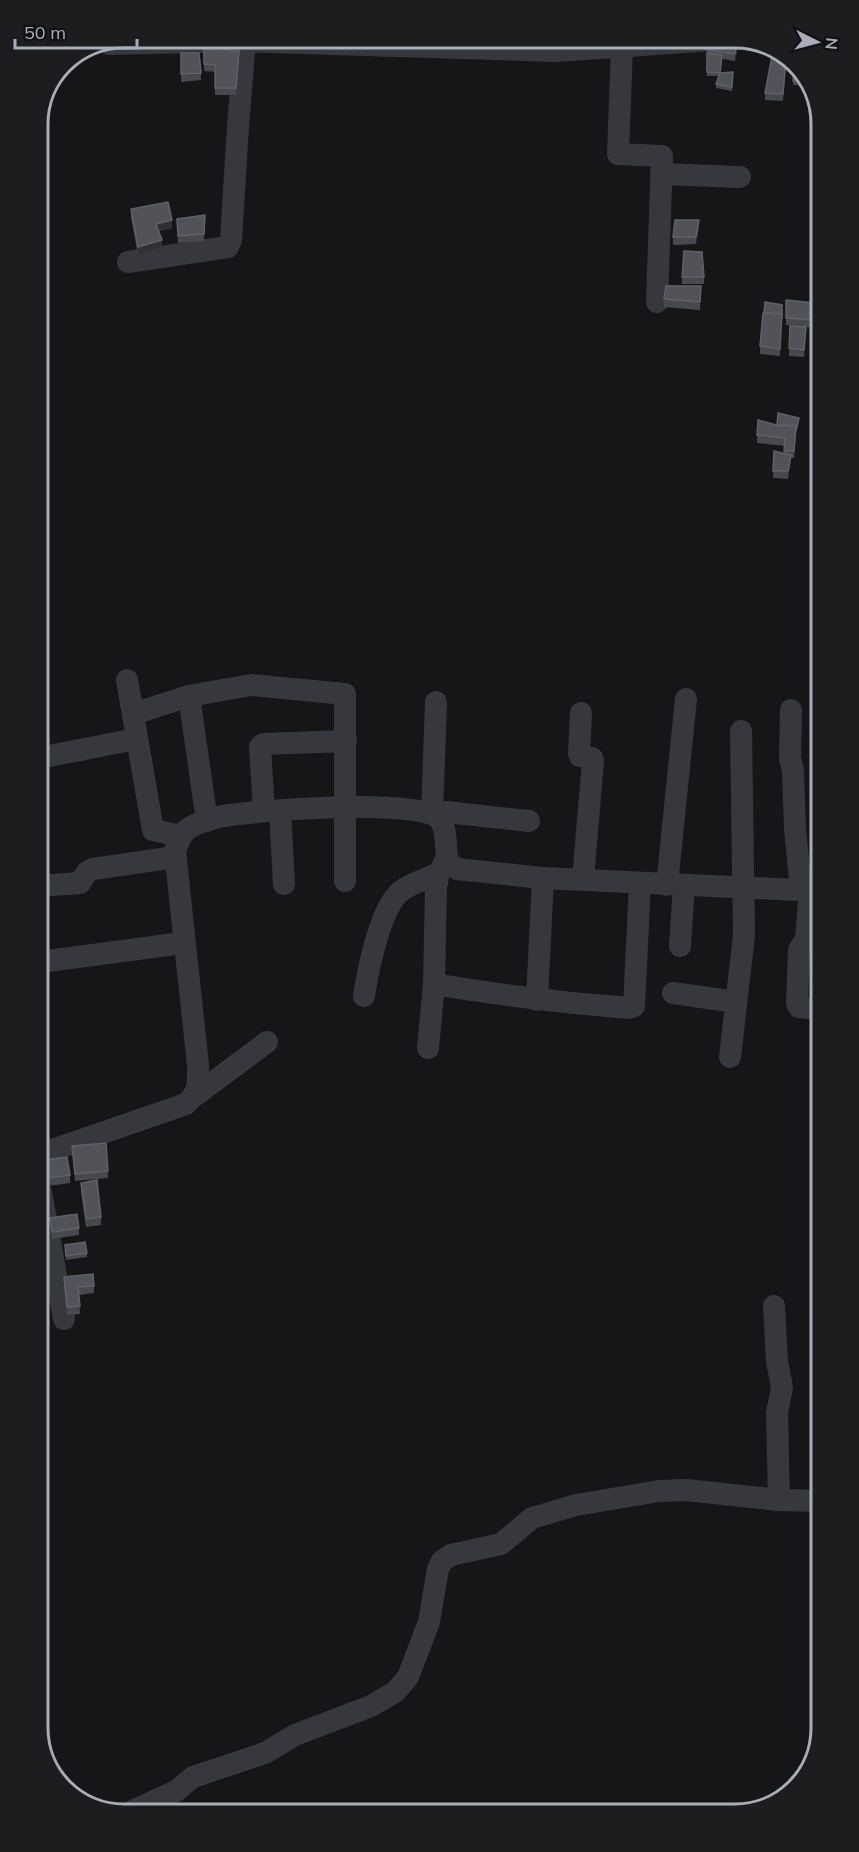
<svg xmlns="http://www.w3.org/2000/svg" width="859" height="1852" viewBox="0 0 859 1852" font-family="Mulish,sans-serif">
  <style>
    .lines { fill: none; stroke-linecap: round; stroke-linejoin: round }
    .minor { stroke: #37383d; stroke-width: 22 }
    .wall { fill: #47494d }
    .shaded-wall { fill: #2f3033 }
    .building { fill: #525359; stroke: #5f6168; stroke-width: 1.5 }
    .rim { fill: none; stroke: #a8adb8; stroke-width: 3 }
  </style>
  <rect width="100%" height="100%" fill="#161618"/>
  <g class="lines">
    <g class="minor">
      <path d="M109,44L238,41L556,51L742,38"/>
      <path d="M622,47L618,154L662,156L657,302"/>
      <path d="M661,174L740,177"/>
      <path d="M128,262L228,247L231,240L238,126L245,41"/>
      <path d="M127,680L153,830L181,836"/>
      <path d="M189,696L207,821"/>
      <path d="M791,710L790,758L793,771L795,829L801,890"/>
      <path d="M581,713L579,753L580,756L592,758L593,761L583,879"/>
      <path d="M133,714L189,696L251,685L345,694V881"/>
      <path d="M39,758L136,739"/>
      <path d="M264,811L260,747L263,744L346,741"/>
      <path d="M280,811L284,884"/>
      <path d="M432,814L436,702"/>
      <path d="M437,817L446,812L529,821"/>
      <path d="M667,885L686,699"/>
      <path d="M40,886L80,883L87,872L93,869L175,857"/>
      <path d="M810,890L806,939L799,950L797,1003L799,1007L819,1009"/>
      <path d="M680,946L684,885"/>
      <path d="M40,962L183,943"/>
      <path d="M434,984C499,995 564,1003 629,1008L634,1006L640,883"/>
      <path d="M673,993L736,1002"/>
      <path d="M364,996C368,970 380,908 401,891C411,883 427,879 439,873"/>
      <path d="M537,1000L543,878"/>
      <path d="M428,1048L434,984L436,887L439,873L447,858"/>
      <path d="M730,1057L744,935L741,731"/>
      <path d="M196,1095L267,1042"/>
      <path d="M41,1154L186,1104C200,1091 198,1083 198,1065L175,851C178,842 181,833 189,828C197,823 210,819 219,817C252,810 417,798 438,818C449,828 444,848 448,862L457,869L543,878L819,891"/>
      <path d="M41,1192L64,1319"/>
      <path d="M774,1306L777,1361L782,1387L777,1413L779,1500"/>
      <path d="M126,1814L176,1791L193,1777L265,1753L295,1735L371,1706L395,1692L408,1677L429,1622L438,1569L442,1561L451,1555L501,1544L532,1518L576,1505L659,1491L686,1490L779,1500L821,1501"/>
    </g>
  </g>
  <g class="wall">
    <path d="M707,40L737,50L735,61L722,59L720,73L733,72L732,91L716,88V84L719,76H707Z"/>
    <path d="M204,48L239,58L236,95H215V72L204,71Z"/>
    <path d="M181,53L201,73V80L181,82Z"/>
    <path d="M786,65L783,101L765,100V93Z"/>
    <path d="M795,65L807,83V86L793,85Z"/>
    <path d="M131,209L172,228L159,231L162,247L138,255L131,217Z"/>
    <path d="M205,215L204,241L178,243L177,227Z"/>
    <path d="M699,227L696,244L673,245V237Z"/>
    <rect x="682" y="277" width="22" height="7"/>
    <path d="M701,286L700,310L664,307V299Z"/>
    <path d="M786,300L817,307V340H814V328L806,327L804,357L789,356V348L804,327L786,325Z"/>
    <path d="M782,305L780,356L760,354V346Z"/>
    <path d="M799,421L796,434L794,458H791L788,479L773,478L774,451L784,454L785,446L757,443V435L777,425Z"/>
    <path d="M72,1146L108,1171V1178L75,1181Z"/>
    <path d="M45,1160L70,1175V1183L48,1186Z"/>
    <path d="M81,1183L101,1217V1225L86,1227L81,1191Z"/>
    <path d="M41,1198L43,1208V1215L41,1216Z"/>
    <path d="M50,1218L79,1228V1235L52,1239Z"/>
    <path d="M65,1245L87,1253V1257L66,1260Z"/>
    <path d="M64,1277L94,1286V1293L79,1295L80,1314L67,1315Z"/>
    <path d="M41,1284L47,1301V1309L41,1310Z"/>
  </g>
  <g class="shaded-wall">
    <path d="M737,42V50L735,61V54Z"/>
    <path d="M172,220V228L156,231V224Z"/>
    <path d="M699,220V227L696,244V237Z"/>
    <path d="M162,240V247L138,255V247Z"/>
    <path d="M791,455V463L788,479V471Z"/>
  </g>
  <g class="building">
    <path d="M707,40L737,42L735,54L707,50Z"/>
    <path d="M204,48L239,51L236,88H215V65L204,64Z"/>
    <path d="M181,53H199L201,73L181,74Z"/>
    <path d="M707,53L722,55L720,73L707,72Z"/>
    <path d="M772,56L786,57L783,94L765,93Z"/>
    <path d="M795,65L807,82L793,81Z"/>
    <path d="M733,72L732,87L716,84L720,73Z"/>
    <path d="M168,202L172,220L156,224L162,240L138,247L131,209Z"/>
    <path d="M205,215L204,234L178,236L177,219Z"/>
    <path d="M675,220H699L696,237H673Z"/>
    <path d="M684,251L702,252L704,277H682Z"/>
    <path d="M666,286H701L700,302L664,299Z"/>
    <path d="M786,300L815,303L814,314H817V333L814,332V320L786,318Z"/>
    <path d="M765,302L782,305V318V314L764,313Z"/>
    <path d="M815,307H817V314H814Z"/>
    <path d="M763,313L782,314L780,349L760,346Z"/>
    <path d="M790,326L806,327L804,350L789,348Z"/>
    <path d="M778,413L799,418L796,430V426L777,425Z"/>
    <path d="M758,420L776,425L796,426L794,451H784L785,438L757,435Z"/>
    <path d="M774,451L791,455L788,471H773Z"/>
    <path d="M106,1143L108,1171L75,1174L72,1146Z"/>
    <path d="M67,1157L70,1175L48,1178L45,1160Z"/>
    <path d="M97,1180L101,1217L86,1219L81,1183Z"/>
    <path d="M77,1214L79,1228L52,1232L50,1218Z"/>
    <path d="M85,1242L87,1253L66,1256L65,1245Z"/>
    <path d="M93,1274L94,1286L78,1287L80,1306L67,1307L64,1277Z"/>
    <path d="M41,1284H44L47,1301L41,1302Z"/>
  </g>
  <path d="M0 0H859V1852H0ZM124 48H735A76 76 0 0 1 811 124V1728A76 76 0 0 1 735 1804H124A76 76 0 0 1 48 1728V124A76 76 0 0 1 124 48Z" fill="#1d1d20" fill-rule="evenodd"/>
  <path class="rim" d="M124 48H735A76 76 0 0 1 811 124V1728A76 76 0 0 1 735 1804H124A76 76 0 0 1 48 1728V124A76 76 0 0 1 124 48Z"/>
  <g transform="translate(817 42) rotate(96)" stroke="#111113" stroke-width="4.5" paint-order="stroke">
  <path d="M0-4.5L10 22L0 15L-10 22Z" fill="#a8adb8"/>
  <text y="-9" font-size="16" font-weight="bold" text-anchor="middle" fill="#a8adb8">N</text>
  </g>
  <path d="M15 39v9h122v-9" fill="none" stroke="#a8adb8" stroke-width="3"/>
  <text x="24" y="39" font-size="18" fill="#a8adb8" stroke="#111113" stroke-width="4.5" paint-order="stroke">50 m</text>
</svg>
